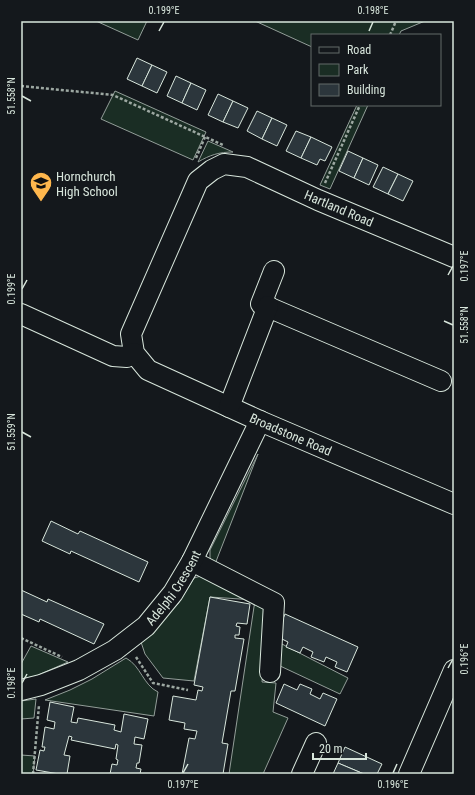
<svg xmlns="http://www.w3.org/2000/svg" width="475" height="795" viewBox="0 0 475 795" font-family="'Roboto Condensed',sans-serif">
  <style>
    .green { fill: #1a2d24; stroke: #939e99 }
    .building { fill: #2c363c; stroke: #d8e6dc }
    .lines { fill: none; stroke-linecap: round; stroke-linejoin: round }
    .minor-casing { stroke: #d8e6dc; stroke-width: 22 }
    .path { stroke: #9da8a2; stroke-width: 2.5; stroke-dasharray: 3 2; stroke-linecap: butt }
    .minor { stroke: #14181c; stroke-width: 20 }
    .ticks { fill: none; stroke: #d8e6dc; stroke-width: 1.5 }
    .labels { text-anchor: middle; stroke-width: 3; stroke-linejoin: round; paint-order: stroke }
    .poi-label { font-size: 13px; fill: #d8e6dc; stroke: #14181c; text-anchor: start }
    .street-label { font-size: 13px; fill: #d8e6dc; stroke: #14181c }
    .neatline { fill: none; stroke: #d8e6dc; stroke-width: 1.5 }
    .ticks-label { font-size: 10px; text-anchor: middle; fill: #d8e6dc }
  </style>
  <rect width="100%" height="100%" fill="#14181c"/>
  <g class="green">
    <path d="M96,21H147L138,40Z"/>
    <path d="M255,21H425L401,31L399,35H312V47Z"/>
    <path d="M115,91L206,132L193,160L101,119Z"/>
    <path d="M357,105H368L330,189L320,185Z"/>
    <path d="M208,141L233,152C219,152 210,155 198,162Z"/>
    <path d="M258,454L215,564L210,558V550Z"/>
    <path d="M201,576L210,577L269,607L262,682L276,683L273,712L288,718L263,774H229L255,600L210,597L194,681L163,678L145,654L139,636L178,604L194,578Z"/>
    <path d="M280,643L348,678L340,694L278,665Z"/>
    <path d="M31,646L68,662L36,676L21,679V664Z"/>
    <path d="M126,658C141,666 143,685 158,692L154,716L45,700L70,690L92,679Z"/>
    <path d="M36,699L34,718L21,719V701Z"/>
    <path d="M21,755L35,756L33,774H21Z"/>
  </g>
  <g class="building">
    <path d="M137,58L152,65L142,86L127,79Z"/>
    <path d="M152,65L167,72L157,93L142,86Z"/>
    <path d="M176,76L191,83L182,103L167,96Z"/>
    <path d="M191,83L206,90L197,110L182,103Z"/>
    <path d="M218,94L233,101L223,122L208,115Z"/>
    <path d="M233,101L248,108L238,128L223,122Z"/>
    <path d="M257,111L272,118L262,139L247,131Z"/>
    <path d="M272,118L287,125L277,146L262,139Z"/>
    <path d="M296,131L311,137L301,158L286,151Z"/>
    <path d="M311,137L332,147L325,161L320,159L317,165L301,158Z"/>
    <path d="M348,151L363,158L354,178L339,171Z"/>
    <path d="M363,158L378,165L369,185L354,178Z"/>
    <path d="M383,167L398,174L388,194L373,187Z"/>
    <path d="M398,174L413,181L403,201L388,194Z"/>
    <path d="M51,521L78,534L80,531L148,562L139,582L71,551L70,554L42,541Z"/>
    <path d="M21,590L47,602L48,599L104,624L94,644L40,619L39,622L21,614Z"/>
    <path d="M210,597L250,604L247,624L237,623L236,626L240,627L239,635H235V638L244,639L235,691H231L222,743L228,744L223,774H182L189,738L195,739L197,731L184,729L185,723L169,720L173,696L196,700L198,690L202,691L203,687L194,685Z"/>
    <path d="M285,614L358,647L347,672L335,667L337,662L326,657L324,662L311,657L313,652L303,647L300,653L286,647L288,642L276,636Z"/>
    <path d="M284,684L297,690L300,684L312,689L310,694L320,699L323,693L337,699L325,726L276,703Z"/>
    <path d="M50,702L74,707L71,722L77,723L78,718L115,725L114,730L121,732L124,714L148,719L144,739L135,737L134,744L142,745L139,763H137L136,768L141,769L140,774H110L112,764L117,765L118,760L116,759L118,745L116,744L115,749L71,740L72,737L69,736L64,755L70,756L67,774H59L36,770L40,750L44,751L45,747H42L45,727L54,729L55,722L47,720Z"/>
    <path d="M345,747L382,764L377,774H364L338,763Z"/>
    <path d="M338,763L364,774H333Z"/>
  </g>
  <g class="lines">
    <g class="minor-casing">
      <g id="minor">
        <path id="s1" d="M454,257L318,200L247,167L224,164L212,170L198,181L131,334L134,353L148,370L260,421L454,504"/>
        <path d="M274,271L261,304L441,381"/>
        <path d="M21,314L113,356L127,357L134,353"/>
        <path d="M229,407L268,306"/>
        <path d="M192,561L274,603L270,672"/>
        <path id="s2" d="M21,690L41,685L79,670L115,650L146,626L173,593L192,561L260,421"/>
        <path d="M302,774L316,743"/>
        <path d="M409,774L454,670"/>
      </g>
    </g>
    <g class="path">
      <path d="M390,35L396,21"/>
      <path d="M21,86L113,95L223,145"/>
      <path d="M196,158L205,137"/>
      <path d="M325,183L360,105"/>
      <path d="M21,638L62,657"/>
      <path d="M136,657L153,683L188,690"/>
      <path d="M33,774L39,705"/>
    </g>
    <use href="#minor" class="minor"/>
  </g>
  <path class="ticks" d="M159,31L164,22M369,31L373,22M22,96L31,101M448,275L453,266M22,289L27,280M444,321L453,325M22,432L31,437M448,668L453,659M22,683L27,674M183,773L188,764M393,773L397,764"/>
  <defs>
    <g id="school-pin" transform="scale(1.15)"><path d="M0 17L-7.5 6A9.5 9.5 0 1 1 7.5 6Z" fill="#ffb74d" stroke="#14181c"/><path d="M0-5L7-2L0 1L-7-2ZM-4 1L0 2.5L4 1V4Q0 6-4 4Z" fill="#111"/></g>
  </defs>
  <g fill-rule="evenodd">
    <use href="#school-pin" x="41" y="183"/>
  </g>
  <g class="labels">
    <g class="poi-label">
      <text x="56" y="181">Hornchurch<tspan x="56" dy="15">High School</tspan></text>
    </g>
    <g class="street-label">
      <text transform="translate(339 208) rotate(23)" y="5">Hartland Road</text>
      <text dy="5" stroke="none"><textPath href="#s1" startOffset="645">Broadstone Road</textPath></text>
      <text dy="5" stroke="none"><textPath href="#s2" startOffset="189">Adelphi Crescent</textPath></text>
    </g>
  </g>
  <rect width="475" height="795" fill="none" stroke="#14181c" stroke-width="44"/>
  <rect x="311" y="34" width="130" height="72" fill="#14181c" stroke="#626a69"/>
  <rect x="319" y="47" width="20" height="6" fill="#14181c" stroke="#626a69"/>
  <text x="347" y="54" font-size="12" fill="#d8e6dc">Road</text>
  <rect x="319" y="64" width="20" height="12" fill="#1a2d24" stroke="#626a69"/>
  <text x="347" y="74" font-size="12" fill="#d8e6dc">Park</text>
  <rect x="319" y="84" width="20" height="12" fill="#2c363c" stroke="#626a69"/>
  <text x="347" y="94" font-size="12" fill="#d8e6dc">Building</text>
  <path d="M313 753v6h53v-6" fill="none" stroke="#d8e6dc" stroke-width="2"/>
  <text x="319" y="753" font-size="12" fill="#d8e6dc" stroke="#14181c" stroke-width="3" paint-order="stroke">20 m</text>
  <rect x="22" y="22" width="431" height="751" class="neatline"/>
  <g class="ticks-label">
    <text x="164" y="14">0.199°E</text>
    <text x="373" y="14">0.198°E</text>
    <text transform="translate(11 96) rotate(-90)" y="4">51.558°N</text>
    <text transform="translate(464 266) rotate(-90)" y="4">0.197°E</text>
    <text transform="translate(11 289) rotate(-90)" y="4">0.199°E</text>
    <text transform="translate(464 325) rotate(-90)" y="4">51.558°N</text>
    <text transform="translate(11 432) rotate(-90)" y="4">51.559°N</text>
    <text transform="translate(464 659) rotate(-90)" y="4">0.196°E</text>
    <text transform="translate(11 683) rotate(-90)" y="4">0.198°E</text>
    <text x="183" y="788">0.197°E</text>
    <text x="393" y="788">0.196°E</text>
  </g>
</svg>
